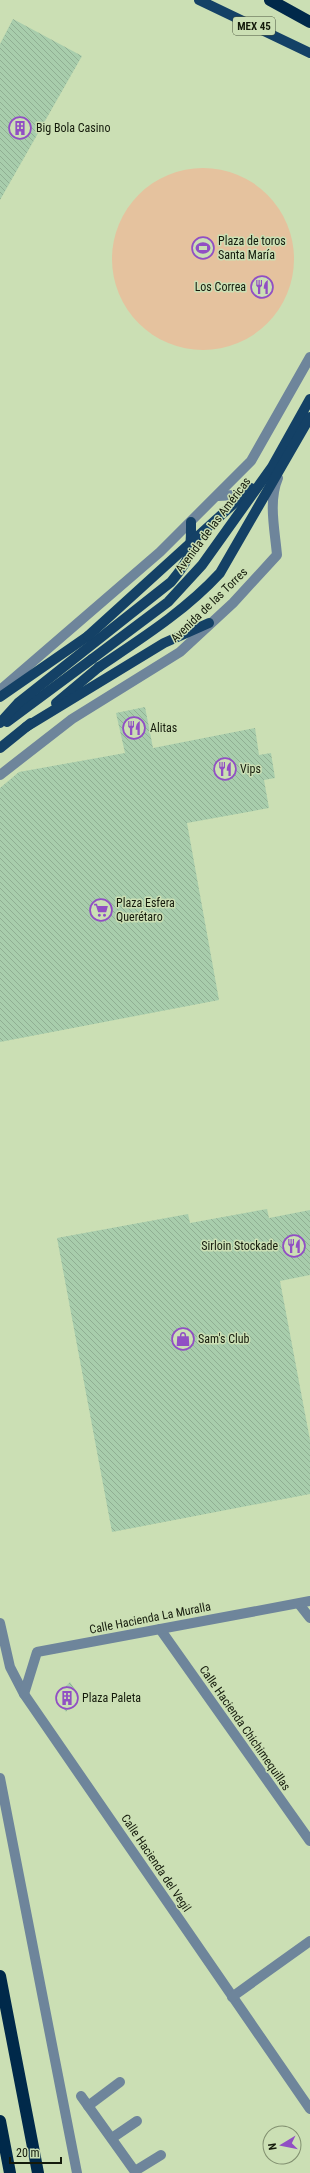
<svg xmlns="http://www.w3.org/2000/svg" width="310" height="2173" viewBox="0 0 310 2173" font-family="'Roboto Condensed',sans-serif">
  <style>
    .grass { fill: #e5c29e }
    .building { fill: url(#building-back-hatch) }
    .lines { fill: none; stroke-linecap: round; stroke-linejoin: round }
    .minor { stroke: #6e859b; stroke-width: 10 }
    .major { stroke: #144166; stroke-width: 10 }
    .highway { stroke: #00294a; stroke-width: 12 }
    .major-bridge { stroke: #144166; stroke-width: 10 }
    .labels { text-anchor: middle; stroke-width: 3; stroke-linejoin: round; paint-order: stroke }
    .shield { fill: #cbdfb4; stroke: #4b553e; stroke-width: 1 }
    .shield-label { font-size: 11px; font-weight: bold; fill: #141a0b }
    .poi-label { font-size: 12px; fill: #141a0b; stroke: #cbdfb4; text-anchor: start }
    .street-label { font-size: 12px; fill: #141a0b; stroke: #cbdfb4 }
  </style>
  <defs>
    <pattern id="building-back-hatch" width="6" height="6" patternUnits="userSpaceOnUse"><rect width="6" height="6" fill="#a8cdac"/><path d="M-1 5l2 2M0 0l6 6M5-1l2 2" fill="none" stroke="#90af93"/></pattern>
  </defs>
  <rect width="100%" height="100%" fill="#cbdfb4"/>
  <circle class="grass" cx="203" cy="259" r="91"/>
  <g class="building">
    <path d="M13,19L82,56L0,200V44Z"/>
    <path d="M145,707L153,748L255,728L259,755L271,753L275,778L264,780L269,808L187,823L219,1000L0,1042V788L19,772L125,753L116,713Z"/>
    <path d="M267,1209L269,1218L310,1210V1275L280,1281L310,1440V1494L112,1532L57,1238L188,1214L190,1223Z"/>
    <path d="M70,1682L78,1694L66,1712L59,1702L58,1694Z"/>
  </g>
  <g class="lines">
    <g class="minor">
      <path d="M218,496L235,495L249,490"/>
      <path d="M0,690L160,552L251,461L310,357"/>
      <path d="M0,775L72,719L180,652L233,603L277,555C275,531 268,501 278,478"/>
      <path d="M299,1604L310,1618"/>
      <path d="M0,1623L10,1667L24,1694L310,2109"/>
      <path d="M160,1629L310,1841"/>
      <path d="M24,1694L37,1652L310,1601"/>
      <path d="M0,1778L77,2173"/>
      <path d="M232,1997L310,1941"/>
      <path d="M81,2096L136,2173"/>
      <path d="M88,2106L120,2082"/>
      <path d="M112,2138L137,2121"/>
      <path d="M135,2171L161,2155"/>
    </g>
    <g class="major">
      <path d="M199,0L310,53"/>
      <path d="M0,697L88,636"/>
      <path d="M56,703L99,667"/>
      <path d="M7,722L92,659"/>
      <path d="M0,723L18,703L171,582C192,557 191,554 191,522"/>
      <path d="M26,727L164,643L209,623"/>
      <path d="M0,748L31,723"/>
    </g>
    <g class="highway">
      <path d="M270,0L310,22"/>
      <path d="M0,1976L38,2173"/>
      <path d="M0,2121L10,2173"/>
    </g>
    <g class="major-bridge">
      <path d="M88,636L251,488"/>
      <path d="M92,659L168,602L202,565L272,467L310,399"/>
      <path d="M99,667C142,638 185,611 220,573L310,417"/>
    </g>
  </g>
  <defs>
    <g id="building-ring" transform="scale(1.15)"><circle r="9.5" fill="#cbdfb4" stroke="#914fc4" stroke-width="1.5"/><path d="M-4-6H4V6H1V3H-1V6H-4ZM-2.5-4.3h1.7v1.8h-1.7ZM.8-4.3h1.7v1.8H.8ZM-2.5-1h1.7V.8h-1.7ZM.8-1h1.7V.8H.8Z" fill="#914fc4"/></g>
    <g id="stadium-ring" transform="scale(1.15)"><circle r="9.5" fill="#cbdfb4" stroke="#914fc4" stroke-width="1.5"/><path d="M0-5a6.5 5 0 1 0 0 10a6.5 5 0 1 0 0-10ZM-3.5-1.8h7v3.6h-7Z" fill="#914fc4"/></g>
    <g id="restaurant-ring" transform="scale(1.15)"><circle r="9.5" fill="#cbdfb4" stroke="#914fc4" stroke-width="1.5"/><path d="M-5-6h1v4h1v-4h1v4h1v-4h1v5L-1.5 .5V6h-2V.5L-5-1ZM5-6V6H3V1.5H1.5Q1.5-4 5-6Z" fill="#914fc4"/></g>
    <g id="supermarket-ring" transform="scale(1.15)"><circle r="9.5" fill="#cbdfb4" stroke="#914fc4" stroke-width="1.5"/><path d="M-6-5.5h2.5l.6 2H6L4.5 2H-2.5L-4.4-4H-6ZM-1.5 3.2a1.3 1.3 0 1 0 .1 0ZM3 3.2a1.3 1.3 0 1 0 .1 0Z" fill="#914fc4"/></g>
    <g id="shop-ring" transform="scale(1.15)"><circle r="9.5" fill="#cbdfb4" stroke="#914fc4" stroke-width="1.5"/><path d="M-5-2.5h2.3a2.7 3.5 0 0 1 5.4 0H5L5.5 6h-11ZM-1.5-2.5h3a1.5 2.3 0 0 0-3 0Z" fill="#914fc4"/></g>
  </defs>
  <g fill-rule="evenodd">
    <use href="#building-ring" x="20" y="128"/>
    <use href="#stadium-ring" x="203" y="248"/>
    <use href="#restaurant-ring" x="262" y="287"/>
    <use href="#restaurant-ring" x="134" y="728"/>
    <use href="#restaurant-ring" x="225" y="769"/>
    <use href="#supermarket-ring" x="101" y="910"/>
    <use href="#restaurant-ring" x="294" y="1246"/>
    <use href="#shop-ring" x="183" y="1339"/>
    <use href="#building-ring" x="67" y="1698"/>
  </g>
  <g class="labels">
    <rect class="shield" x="233" y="17" width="42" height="18" rx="3"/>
    <g class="shield-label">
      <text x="254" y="30">MEX 45</text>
    </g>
    <g class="poi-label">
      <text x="36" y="132">Big Bola Casino</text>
      <text x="218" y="245">Plaza de toros<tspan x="218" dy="14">Santa María</tspan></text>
      <text x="246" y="291" text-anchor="end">Los Correa</text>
      <text x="150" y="732">Alitas</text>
      <text x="240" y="773">Vips</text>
      <text x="116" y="907">Plaza Esfera<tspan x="116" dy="14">Querétaro</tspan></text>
      <text x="278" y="1250" text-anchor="end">Sirloin Stockade</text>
      <text x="198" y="1343">Sam's Club</text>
      <text x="82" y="1702">Plaza Paleta</text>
    </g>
    <g class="street-label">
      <text transform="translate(213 525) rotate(-53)" y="4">Avenida de las Américas</text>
      <text transform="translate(209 605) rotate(-44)" y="4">Avenida de las Torres</text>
      <text transform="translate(150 1618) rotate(-11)" y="4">Calle Hacienda La Muralla</text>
      <text transform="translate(245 1728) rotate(55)" y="4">Calle Hacienda Chichimequillas</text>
      <text transform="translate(156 1863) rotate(56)" y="4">Calle Hacienda del Vegil</text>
    </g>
  </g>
  <g transform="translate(282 2145) rotate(260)"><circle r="19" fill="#cbdfb4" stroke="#829070"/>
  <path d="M0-3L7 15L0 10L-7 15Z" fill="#914fc4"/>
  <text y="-6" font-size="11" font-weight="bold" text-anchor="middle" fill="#141a0b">N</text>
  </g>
  <path d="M10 2157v6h51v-6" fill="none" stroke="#141a0b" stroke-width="2"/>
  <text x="16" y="2157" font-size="12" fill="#141a0b" stroke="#cbdfb4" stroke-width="3" paint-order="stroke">20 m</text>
</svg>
